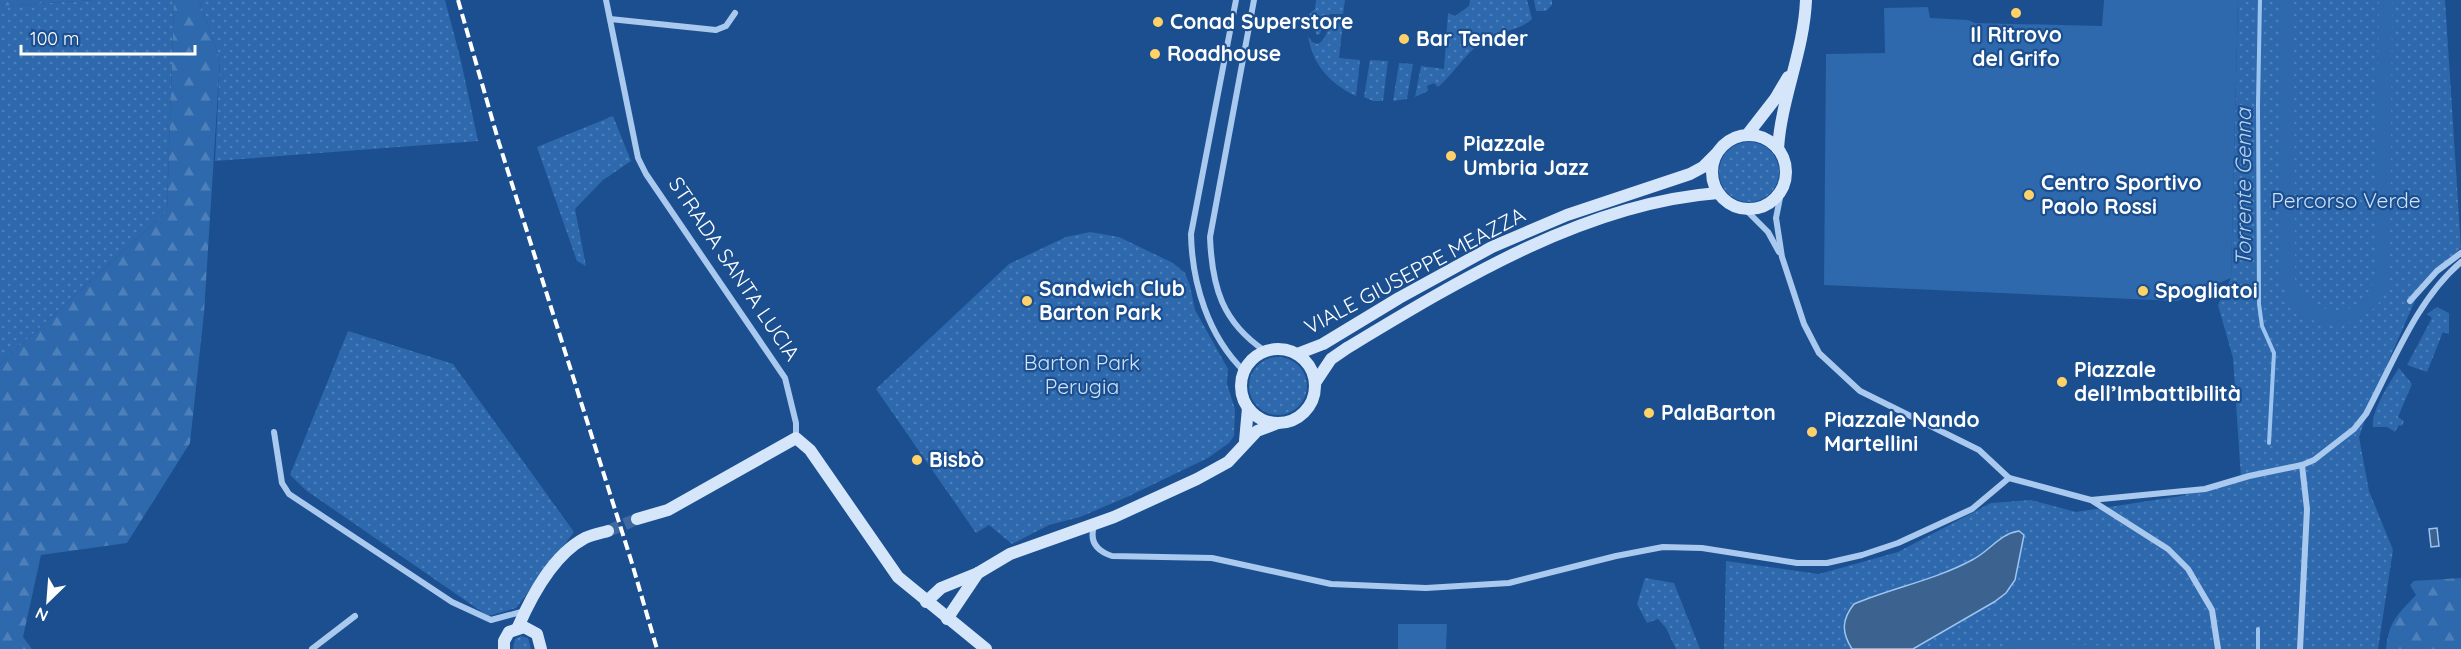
<svg xmlns="http://www.w3.org/2000/svg" width="2461" height="649" viewBox="0 0 2461 649" font-family="Quicksand,sans-serif">
  <style>
    .green { fill: url(#green-dots) }
    .forest { fill: url(#forest-firs) }
    .pitch { fill: #2e69ad }
    .water { fill: #3c6290; stroke: #9cc4f0; stroke-width: 1.5 }
    .lines { fill: none; stroke-linecap: round; stroke-linejoin: round }
    .stream { stroke: #9cc4f0; stroke-width: 4 }
    .secondary-tunnel { stroke: #3d69a0; stroke-width: 12; stroke-dasharray: 12 6; stroke-linecap: butt }
    .street { stroke: #a9c9ee; stroke-width: 6 }
    .secondary { stroke: #d6e6fa; stroke-width: 12 }
    .rail { stroke: #fff; stroke-width: 4; stroke-dasharray: 10 4.5; stroke-linecap: butt }
    .poi-dot { fill: #ffd166; stroke: #1b4f8f; stroke-width: 2 }
    .labels { text-anchor: middle; stroke-width: 4.5; stroke-linejoin: round; paint-order: stroke }
    .poi-label { font-size: 21px; font-weight: bold; fill: #fff; stroke: #1b4f8f; text-anchor: start }
    .park-label { font-size: 21px; fill: #cfe3fa; stroke: #1b4f8f }
    .street-label { font-size: 21px; fill: #fff; stroke: #1b4f8f }
    .water-label { font-size: 22px; font-style: italic; fill: #b5d3f5; stroke: #1b4f8f }
  </style>
  <defs>
    <pattern id="green-dots" width="8" height="8" patternUnits="userSpaceOnUse" patternTransform="scale(1.5)"><rect width="8" height="8" fill="#2e69ad"/><path d="M2 2h.1M6 6h.1" fill="none" stroke="#4d80b9" stroke-width="1.8" stroke-linecap="round"/></pattern>
    <pattern id="forest-firs" width="22" height="20" patternUnits="userSpaceOnUse" patternTransform="scale(1.5)"><rect width="22" height="20" fill="#2e69ad"/><path d="M5 1l3.5 6h-7zM16 11l3.5 6h-7z" fill="#4d80b9"/></pattern>
  </defs>
  <rect width="100%" height="100%" fill="#1b4f8f"/>
  <g class="green">
    <path d="M95,0H174L167,211L0,364V6Z"/>
    <path d="M199,0H445L461,61L478,141L215,161L220,60Z"/>
    <path d="M1316,0H1345L1343,14H1330L1324,20L1320,34L1317,35L1309,14L1315,9Z"/>
    <path d="M1470,0H1527L1532,19C1519,31 1504,30 1489,38C1467,49 1456,72 1438,87L1434,83L1427,86L1428,91L1415,97L1421,66L1444,69L1448,13L1455,16L1469,6Z"/>
    <path d="M1534,0H1552V5L1546,11H1536Z"/>
    <path d="M2238,0H2445L2461,248L2421,287L2375,392L2359,437L2369,491L2393,550L2378,649H1724L1726,561L1819,574L1898,552L1991,503L2031,500L2076,512L2181,496L2241,478L2233,358L2218,305L2231,278Z"/>
    <path d="M1343,22L1339,58L1360,60L1356,96C1329,83 1313,65 1308,36L1312,42L1318,44L1323,40L1332,23Z"/>
    <path d="M1370,60L1388,61L1383,101H1373L1364,97Z"/>
    <path d="M1399,63L1413,64L1407,99L1393,101Z"/>
    <path d="M613,116L631,161L603,180L575,209L586,266L577,261L537,147Z"/>
    <circle cx="1749" cy="172" r="30"/>
    <path d="M1090,232L1119,237L1173,263L1185,273L1190,286L1195,310L1228,369L1227,384L1235,409L1234,436L1229,443L1208,458L1127,497L1080,517L1049,525L1012,544L989,525L976,533L876,389L1009,264L1066,237Z"/>
    <path d="M2437,307L2449,313V334L2443,332L2427,372L2407,365L2432,318L2427,314Z"/>
    <path d="M348,331L453,364L574,532L516,608L488,616L307,491L290,475Z"/>
    <circle cx="1278" cy="386" r="29"/>
    <path d="M2399,368L2412,384L2398,417L2404,421L2402,426L2399,425L2395,432L2387,427H2373C2371,411 2390,382 2399,368Z"/>
    <path d="M1645,578L1674,583L1700,649H1676L1666,628L1658,619L1647,623L1637,604Z"/>
    <path d="M521,636L528,638L531,649H513L515,639Z"/>
  </g>
  <g class="forest">
    <path d="M0,0H95L0,6Z"/>
    <path d="M174,0H199L220,60L204,313L190,443L127,543L41,555L23,637L32,649H0V364L167,211Z"/>
    <path d="M2461,578V649H2386C2389,621 2397,615 2416,595L2410,585L2414,581Z"/>
  </g>
  <g class="pitch">
    <path d="M2104,0H2238L2231,278L2177,301L1824,285L1826,54L1885,53L1884,8L1928,7L1930,18L1968,20L1975,23L2102,26Z"/>
    <path d="M2280,0H2294L2295,281C2309,311 2348,324 2369,292C2372,287 2374,280 2376,274L2379,0H2392L2390,269C2388,281 2386,294 2378,304C2358,328 2318,331 2295,309C2288,301 2285,290 2282,280Z"/>
    <path d="M1398,624H1447L1446,649H1398Z"/>
    <path d="M2012,642L2134,647V649H2011Z"/>
  </g>
  <g class="water">
    <path d="M2437,528L2439,546L2431,547L2429,529Z"/>
    <path d="M2019,531L2024,535L2015,580L2006,593L1994,602L1913,649H1852C1841,632 1842,619 1854,604C1892,588 1935,580 1972,560C1990,551 1999,534 2019,531Z"/>
  </g>
  <g class="lines">
    <g class="stream">
      <path d="M2260,0L2258,104L2259,304L2262,326L2274,353L2269,443"/>
      <path d="M2258,649V629"/>
    </g>
    <path class="secondary-tunnel" d="M608,531L637,519"/>
    <g class="street">
      <path d="M606,0L638,158L646,174L785,378L796,423V438"/>
      <path d="M1236,0L1191,234C1192,283 1208,336 1244,371"/>
      <path d="M1254,0L1210,237C1212,287 1222,322 1265,351"/>
      <path d="M610,19L716,30L726,26L735,13"/>
      <path d="M1782,188L1776,218L1782,257L1804,324L1819,353L1860,391L1979,450L2009,478L2091,500L2205,489L2249,476L2302,465L2314,460L2354,429L2366,414C2393,363 2417,299 2461,262"/>
      <path d="M1745,209L1768,232L1779,252"/>
      <path d="M2410,301L2437,271L2461,253"/>
      <path d="M274,432L282,483L289,494L452,602L491,620L525,611"/>
      <path d="M2091,500L2168,549L2188,569L2212,610L2218,649"/>
      <path d="M1094,526C1089,542 1097,551 1112,556L1212,558L1331,584L1426,588L1509,583L1616,556L1663,547L1702,548L1797,563H1827L1862,555L1898,543L1972,509L2009,478"/>
      <path d="M312,649L355,616"/>
      <path d="M2300,649L2307,509L2302,465"/>
    </g>
    <g class="secondary">
      <path d="M1747,135L1775,99L1788,77"/>
      <circle cx="1749" cy="172" r="37"/>
      <path d="M1778,149C1781,99 1804,51 1806,0"/>
      <circle cx="1278" cy="386" r="37"/>
      <path d="M1297,354L1323,344L1399,298L1492,247L1567,215L1690,174L1703,167L1716,154"/>
      <path d="M1315,383L1331,359L1347,348C1458,281 1585,203 1718,193"/>
      <path d="M1245,441L1248,408"/>
      <path d="M637,519L668,510L796,438L810,450L898,577L986,649"/>
      <path d="M926,602L941,588L978,573L1010,554L1114,517L1197,479L1228,462L1257,431L1278,423"/>
      <path d="M947,619L978,573"/>
      <path d="M518,627C532,595 553,555 585,538C592,535 601,533 608,531"/>
      <path d="M504,649V641L509,632L524,627L537,634L541,649"/>
    </g>
    <path class="rail" d="M458,0L499,143L631,560L657,649"/>
  </g>
  <g class="poi-dot">
    <circle cx="2016" cy="13" r="6"/>
    <circle cx="1158" cy="22" r="6"/>
    <circle cx="1404" cy="39" r="6"/>
    <circle cx="1155" cy="54" r="6"/>
    <circle cx="1451" cy="156" r="6"/>
    <circle cx="2029" cy="195" r="6"/>
    <circle cx="2143" cy="291" r="6"/>
    <circle cx="1027" cy="301" r="6"/>
    <circle cx="2062" cy="382" r="6"/>
    <circle cx="1649" cy="413" r="6"/>
    <circle cx="1812" cy="432" r="6"/>
    <circle cx="917" cy="460" r="6"/>
  </g>
  <g class="labels">
    <g class="poi-label">
      <text x="1170" y="29">Conad Superstore</text>
      <text x="2016" y="42" text-anchor="middle">Il Ritrovo<tspan x="2016" dy="24">del Grifo</tspan></text>
      <text x="1416" y="46">Bar Tender</text>
      <text x="1167" y="61">Roadhouse</text>
      <text x="1463" y="151">Piazzale<tspan x="1463" dy="24">Umbria Jazz</tspan></text>
      <text x="2041" y="190">Centro Sportivo<tspan x="2041" dy="24">Paolo Rossi</tspan></text>
      <text x="1039" y="296">Sandwich Club<tspan x="1039" dy="24">Barton Park</tspan></text>
      <text x="2155" y="298">Spogliatoi</text>
      <text x="2074" y="377">Piazzale<tspan x="2074" dy="24">dell’Imbattibilità</tspan></text>
      <text x="1661" y="420">PalaBarton</text>
      <text x="1824" y="427">Piazzale Nando<tspan x="1824" dy="24">Martellini</tspan></text>
      <text x="929" y="467">Bisbò</text>
    </g>
    <g class="park-label">
      <text x="2346" y="208">Percorso Verde</text>
      <text x="1082" y="370">Barton Park<tspan x="1082" dy="24">Perugia</tspan></text>
    </g>
    <g class="street-label">
      <text transform="translate(734 269) rotate(56)" y="7">STRADA SANTA LUCIA</text>
      <text transform="translate(1415 271) rotate(-28)" y="7">VIALE GIUSEPPE MEAZZA</text>
    </g>
    <g class="water-label">
      <text transform="translate(2243 187) rotate(-90)" y="8">Torrente Genna</text>
    </g>
  </g>
  <g transform="translate(48 601) rotate(205)" stroke="#1b4f8f" stroke-width="4.5" paint-order="stroke">
  <path d="M0-4.5L10 22L0 15L-10 22Z" fill="#ffffff"/>
  <text y="-9" font-size="16" font-weight="bold" text-anchor="middle" fill="#ffffff">N</text>
  </g>
  <path d="M21 45v9h174v-9" fill="none" stroke="#ffffff" stroke-width="3"/>
  <text x="30" y="45" font-size="18" fill="#ffffff" stroke="#1b4f8f" stroke-width="4.5" paint-order="stroke">100 m</text>
</svg>
